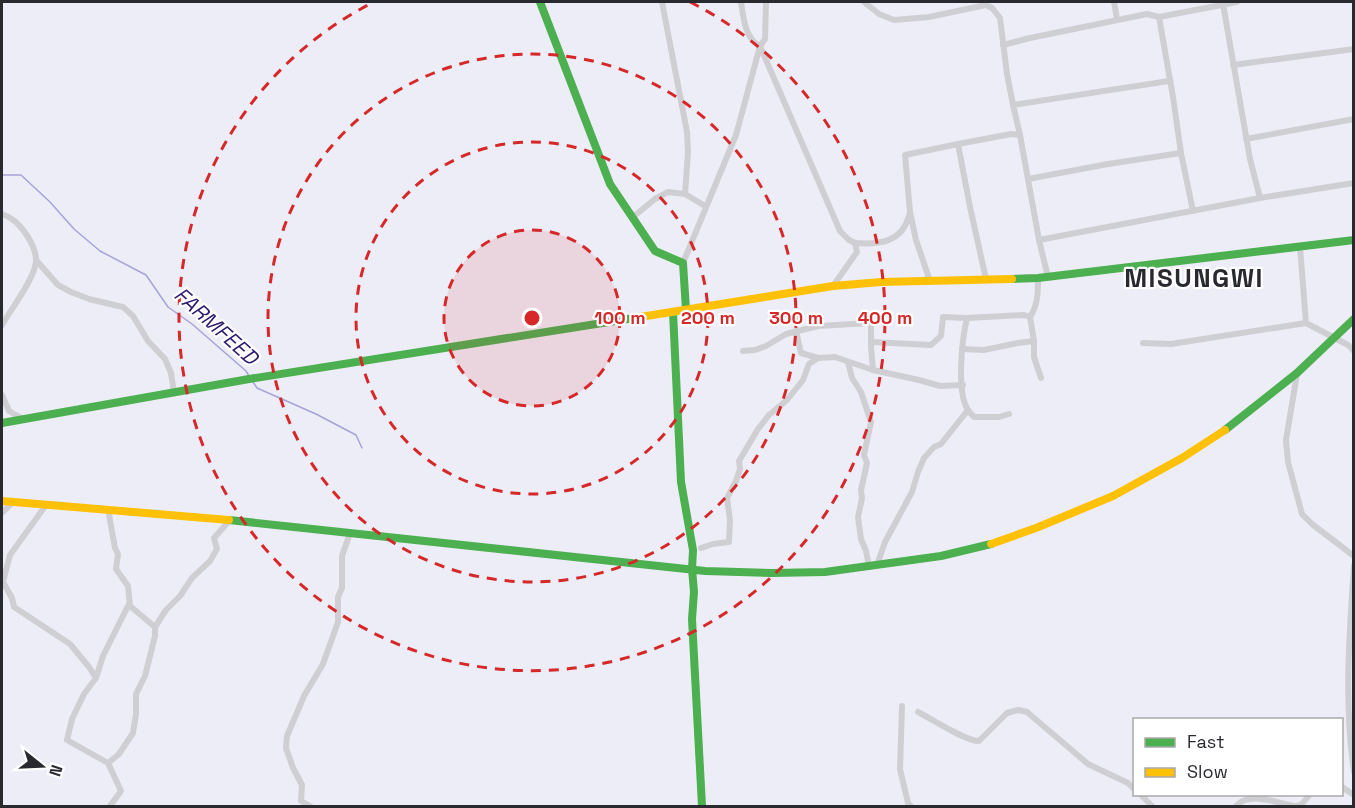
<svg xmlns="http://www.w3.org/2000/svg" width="1355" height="808" viewBox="0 0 1355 808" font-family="'Space Grotesk',sans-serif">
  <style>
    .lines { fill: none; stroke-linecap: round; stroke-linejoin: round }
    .stream { stroke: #a6a3d8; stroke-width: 1.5 }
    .street { stroke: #cfcfd3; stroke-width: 6 }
    .fast { stroke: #4caf50; stroke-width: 8 }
    .slow { stroke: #ffc107; stroke-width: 8 }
    .ring { fill: none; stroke: #d62828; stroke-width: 3; stroke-dasharray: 10 8 }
    .labels { text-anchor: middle; stroke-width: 4.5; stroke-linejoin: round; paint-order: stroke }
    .water-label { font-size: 21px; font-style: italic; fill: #2d1a6e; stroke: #fff }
    .district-label { font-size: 26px; font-weight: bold; letter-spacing: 1.5px; fill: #292930; stroke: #fff }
    .centre { fill: #d62828; stroke: #fff; stroke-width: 3 }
    .ring-label { font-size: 18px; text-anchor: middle; font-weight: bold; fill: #d62828; stroke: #fff; stroke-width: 4.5; stroke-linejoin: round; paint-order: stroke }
  </style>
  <rect width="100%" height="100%" fill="#ededf8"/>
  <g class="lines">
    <g class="stream">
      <path d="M2,175H21L50,202L74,229L100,251L146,275L168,307L192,324L246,371L249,376"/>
      <path d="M253,382L257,388L316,414L356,435L362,448"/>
    </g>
    <g class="street">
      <path d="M662,2L687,132L688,152L685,194L705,206"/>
      <path d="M741,2C743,15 745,40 760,46L765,39L766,2"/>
      <path d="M864,2L879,14L894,20L929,17L986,5L992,8L1000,18L1007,74L1013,105L1020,135L1039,240L1048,277"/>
      <path d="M1114,2L1117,19"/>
      <path d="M1223,4L1250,159L1260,198"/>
      <path d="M1003,45L1030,38L1147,14L1159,17L1237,2"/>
      <path d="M760,46L840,231L849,240L855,243L857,252L833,286"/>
      <path d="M1233,65L1354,49"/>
      <path d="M1013,105L1169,81"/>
      <path d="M1246,139L1354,119"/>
      <path d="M1181,153L1193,211"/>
      <path d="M1028,179L1108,164L1181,153L1173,97L1159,17"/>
      <path d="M2,214C13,218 19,224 26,234C30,240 36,251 36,260C36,277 11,309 2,325"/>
      <path d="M633,217L655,199L668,192L685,194"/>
      <path d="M1039,240L1260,198L1354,183"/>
      <path d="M855,243C879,245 903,242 909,215"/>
      <path d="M1300,247L1306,323L1348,345L1354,351"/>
      <path d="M36,260L58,285L71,292L89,299L123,307L133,316L148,341L165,359L171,373L174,393"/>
      <path d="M683,263L736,135L760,46"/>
      <path d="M1038,278C1038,292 1038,305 1030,317L1034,341V357L1041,378"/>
      <path d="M986,279L970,207L958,144L1011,134L1020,135"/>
      <path d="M930,281L916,240L910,212L905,155L958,144"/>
      <path d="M967,318C962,339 956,392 968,410C970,413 972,415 974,417H999L1009,414"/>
      <path d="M796,331L801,353L818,358L835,357L873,370L919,380L940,386L963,385"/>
      <path d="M871,342L931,345L941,336L943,317L967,318L1024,315L1030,317"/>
      <path d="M1143,343L1171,344L1306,323"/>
      <path d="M962,349L984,350L1018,343L1034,341"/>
      <path d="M743,351L755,350L766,346L786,334L818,326L871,323V347L873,370"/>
      <path d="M848,362L852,378L861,392L871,422L864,455L867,463L861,490L862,498L858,517L861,539L866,551L869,566"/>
      <path d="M1297,374L1286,440L1288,462L1302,514L1312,524L1354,556"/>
      <path d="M2,395L9,411L23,419"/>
      <path d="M46,505L10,555L3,582L12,598L14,607L70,644L89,667L96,678L84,694L72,719L67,740L108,763L119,754L133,733L136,714V694L145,676L155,636V627L166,610L180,596L192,578L210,561L217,549L214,538L230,520"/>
      <path d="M108,509L115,548L118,554L116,569L128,586L130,606L155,627"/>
      <path d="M2,513L13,502"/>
      <path d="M701,548L713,544L729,542L730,520L727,498L736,481L740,469L739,461L758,429L769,415L787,400L803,380L809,364L818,358"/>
      <path d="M877,565L885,542L912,492L918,472L924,458L934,447L941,444L968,410"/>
      <path d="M1354,566C1349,635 1344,704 1354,772"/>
      <path d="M96,678L103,656L129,604"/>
      <path d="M902,706L900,769L908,803L911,806"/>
      <path d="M918,712C932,719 965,741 979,741L1007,713L1018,710L1027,712L1088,764L1128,783L1134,789"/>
      <path d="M108,763L121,791L110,806"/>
      <path d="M1342,787L1354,795"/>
      <path d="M1140,794L1152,806"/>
      <path d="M310,806L301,801L302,785L293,768L286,748L287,736L304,696L323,664L338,622V597L342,588V556L350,533"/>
      <path d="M1236,806C1250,791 1277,803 1295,806"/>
      <path d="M1297,806L1302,804L1310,794"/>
    </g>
    <g class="fast">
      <path d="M540,2L610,184L655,251L683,263L686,310"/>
      <path d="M1012,279L1038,278L1354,240"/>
      <path d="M673,312L681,482L693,550L692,569L694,592L692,619L702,806"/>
      <path d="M2,423L249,379L634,318"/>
      <path d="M1225,430L1297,373L1354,319"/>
      <path d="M229,520L705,571L772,573L825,572L941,556L991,544"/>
    </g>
    <g class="slow">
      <path d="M634,318L833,286L881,282L1012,279"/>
      <path d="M2,501L229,520"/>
      <path d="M991,544L1036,528L1113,496L1182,458L1225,430"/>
    </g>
  </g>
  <circle cx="532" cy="318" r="88" fill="#d62828" fill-opacity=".12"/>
  <g class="ring">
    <circle cx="532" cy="318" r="88"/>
    <circle cx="532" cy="318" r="176"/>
    <circle cx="532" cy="318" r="264"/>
    <path d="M690 2A353 353 0 1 1 374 2"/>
  </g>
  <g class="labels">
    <g class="water-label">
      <text transform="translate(216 326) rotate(42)" y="7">FARMFEED</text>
    </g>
    <g class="district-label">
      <text x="1194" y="287">MISUNGWI</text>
    </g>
  </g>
  <circle cx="532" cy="318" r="9" class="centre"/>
  <g class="ring-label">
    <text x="620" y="324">100 m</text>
    <text x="708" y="324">200 m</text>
    <text x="796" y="324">300 m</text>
    <text x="885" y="324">400 m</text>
  </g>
  <rect width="1355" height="808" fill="none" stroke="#292930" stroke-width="6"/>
  <rect x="1133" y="718" width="210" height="78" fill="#ffffff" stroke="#a9a9ac" stroke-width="1.5"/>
  <rect x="1145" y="738" width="30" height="9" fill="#4caf50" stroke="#a9a9ac" stroke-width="1.5"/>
  <text x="1187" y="748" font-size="18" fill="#292930">Fast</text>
  <rect x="1145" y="768" width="30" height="9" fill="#ffc107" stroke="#a9a9ac" stroke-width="1.5"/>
  <text x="1187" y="778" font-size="18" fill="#292930">Slow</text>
  <g transform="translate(42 766) rotate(108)" stroke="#ffffff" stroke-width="4.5" paint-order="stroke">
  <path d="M0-4.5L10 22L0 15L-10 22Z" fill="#292930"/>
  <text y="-9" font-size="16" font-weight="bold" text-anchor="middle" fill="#292930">N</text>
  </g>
</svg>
